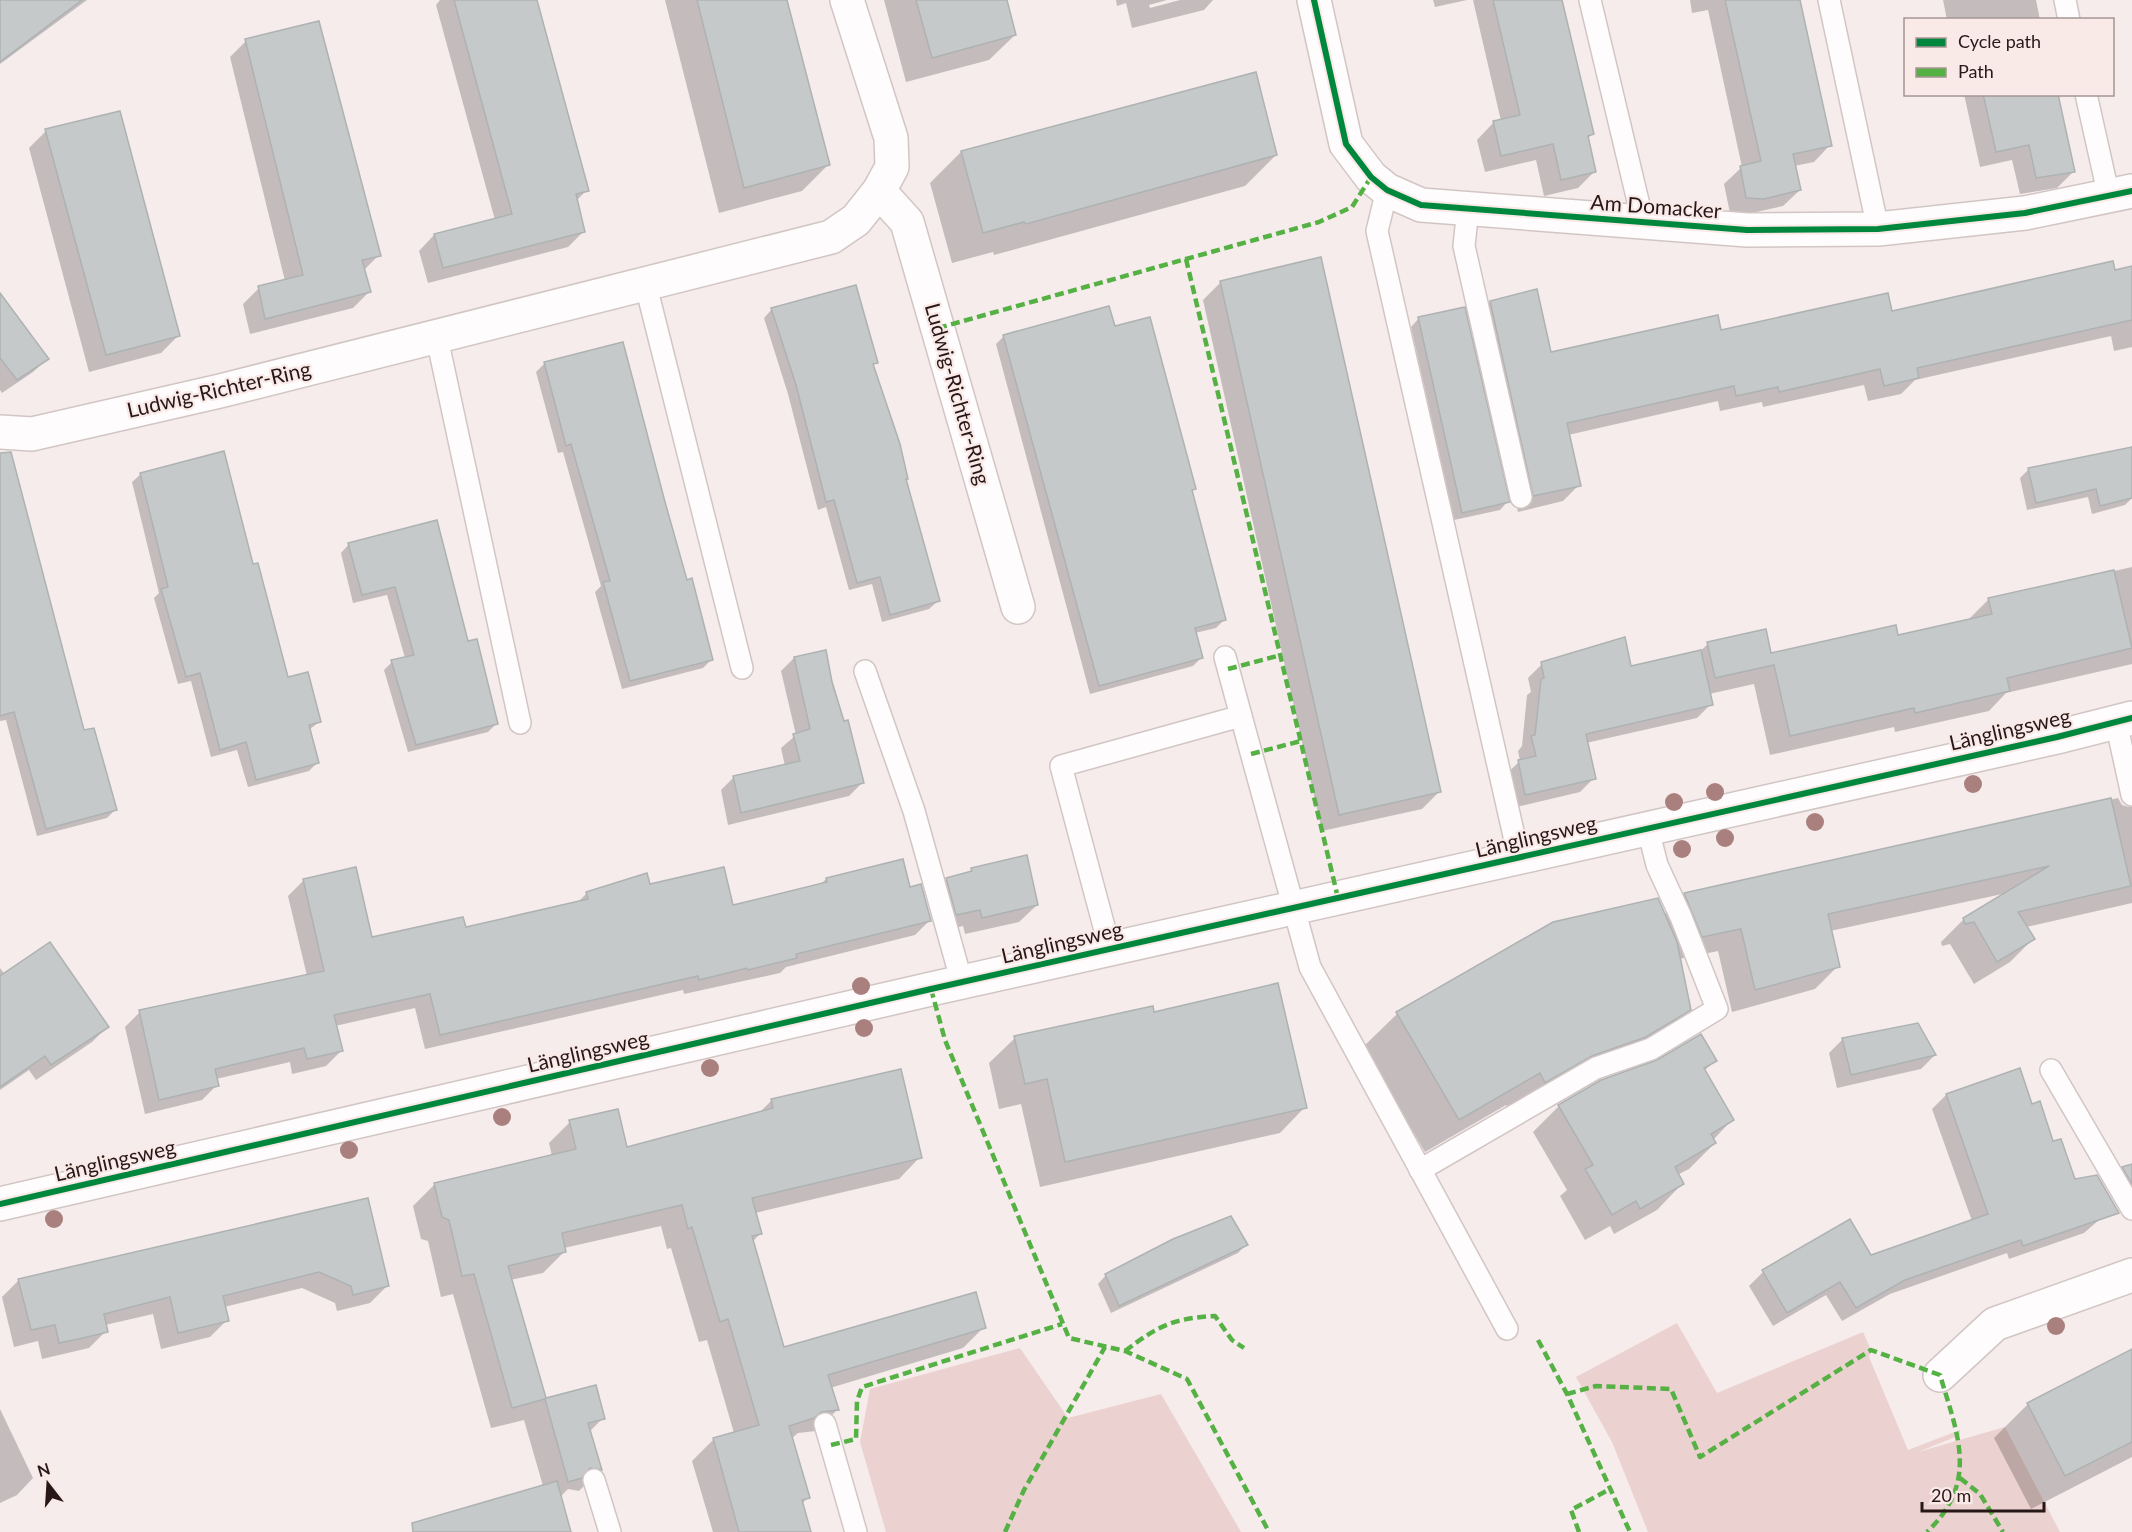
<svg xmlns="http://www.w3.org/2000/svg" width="2132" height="1532" viewBox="0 0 2132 1532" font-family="Lato,sans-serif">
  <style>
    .green { fill: #ebd1cf }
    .shadow { fill: #0003 }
    .building { fill: #c6c9ca; stroke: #aeb2b2; stroke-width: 1.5 }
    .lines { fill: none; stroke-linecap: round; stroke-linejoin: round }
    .lane-casing { stroke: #d2c6c5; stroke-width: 24 }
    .street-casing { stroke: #d2c6c5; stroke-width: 36 }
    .lane { stroke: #fefcfc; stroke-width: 21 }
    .street { stroke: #fefcfc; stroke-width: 33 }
    .quiet { stroke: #56b145; stroke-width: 4.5; stroke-dasharray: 9 4.5; stroke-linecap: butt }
    .cycleway-casing { stroke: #f9e9e7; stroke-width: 10 }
    .cycleway { stroke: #00873e; stroke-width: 6 }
    .tree { fill: #a9807e }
    .labels { text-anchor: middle; stroke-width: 4.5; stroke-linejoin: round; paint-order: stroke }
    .street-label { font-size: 21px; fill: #271817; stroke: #f9e9e7 }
  </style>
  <rect width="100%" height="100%" fill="#f5eceb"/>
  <g class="green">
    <path d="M1677,1323L1717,1393L1863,1332L1871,1350L1869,1357L1908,1450L1960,1430V1435L1918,1452L2005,1427L2060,1532H1648L1612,1442L1576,1377Z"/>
    <path d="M1020,1348L1068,1418L1161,1394L1241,1532H886L860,1442L870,1389Z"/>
  </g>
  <g class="shadow">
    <path d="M0,0H87L0,64Z"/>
    <path d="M440,0H536L587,190L576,201L583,232L568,247L428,283L419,251L434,235L495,220L436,5Z"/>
    <path d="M665,0H785L828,165L802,191L719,213Z"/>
    <path d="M884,0H1006L1015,35L989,60L906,82Z"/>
    <path d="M1116,0H1167L1149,5L1150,8L1180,0H1213L1204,10L1132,28L1126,3L1117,6Z"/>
    <path d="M1433,0H1467L1435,7Z"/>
    <path d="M1473,0H1561L1592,134L1587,139L1595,171L1578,188L1544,196L1536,160L1485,172L1477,140L1493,123L1501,121Z"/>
    <path d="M1690,0H1798L1830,145L1814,162L1794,166L1800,190L1783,206L1747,214L1730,213L1724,184L1742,167L1708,10L1692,13Z"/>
    <path d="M1943,0H2036L2040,20H1947Z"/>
    <path d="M246,41L379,255L363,271L369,292L353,308L250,334L243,304L259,288L285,281L230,57Z"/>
    <path d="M1254,74L1276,155L1245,186L994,255L993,252L952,263L930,183L961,152Z"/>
    <path d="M1964,94H2056L2073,172L2057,188L2020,194L2012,160L1980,167Z"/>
    <path d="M46,131L178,336L161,353L89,372L29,148Z"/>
    <path d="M2132,267V347L2114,351L2111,336L1915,380L1901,394L1868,401L1864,385L1763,407L1762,402L1720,411L1718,401L1568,435L1579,485L1563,501L1518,512L1474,318L1490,302L1550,354L1891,313Z"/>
    <path d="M1221,282L1439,792L1422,809L1322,831L1203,300Z"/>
    <path d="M0,296L47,359L33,372L2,393L0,390Z"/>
    <path d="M772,309L876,362L872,366L938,601L929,609L882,622L872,584L849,590L826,507L818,510L788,394L764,318Z"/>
    <path d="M1419,318L1508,501L1500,510L1454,520L1411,327Z"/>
    <path d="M1114,328L1194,489L1191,492L1225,619L1216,628L1195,633L1201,658L1193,666L1090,694L996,344L1004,336Z"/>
    <path d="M545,363L686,581L712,659L703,668L622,689L595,592L601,586L563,452L558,453L536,372Z"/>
    <path d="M2132,446V498L2125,505L2092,514L2088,497L2027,510L2020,478L2029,469L2127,450Z"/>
    <path d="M141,474L251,566L287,679L319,722L309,730L317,763L309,771L248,787L237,750L211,757L191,681L178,684L154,598L159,593L132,482Z"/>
    <path d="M0,495L83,732L115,810L107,818L37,836L6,720L0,721Z"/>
    <path d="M349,544L467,643L497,723L488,732L408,752L384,670L392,662L405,658L387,595L353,603L341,553Z"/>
    <path d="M2132,567V664L2006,693L1989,711L1895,732L1894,727L1770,755L1754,684L1709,694L1711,704L1697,718L1586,743L1594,778L1580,792L1512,808L1505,775L1520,761L1518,751L1522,746L1527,695L1531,692L1528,678L1542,664L1630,668L1699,652L1708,644L1770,655L1897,637L1969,619L1989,599Z"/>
    <path d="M824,652L862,783L849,796L728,825L721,790L734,777L785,766L781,748L796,735L781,671L794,658Z"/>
    <path d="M2118,798L2122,805L2129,807L2132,804V903L2026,927L2033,939L2010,962L1974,984L1950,944L1942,946L1941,942L1964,919L2007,893L1830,931L1838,966L1815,989L1732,1012L1718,951L1679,959L1689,1010L1655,1043L1512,1115L1506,1105L1425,1152L1363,1047L1397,1014L1553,923L1664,915L1685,894Z"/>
    <path d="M972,869L1037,905L1019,922L965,934L963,926L939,932L929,896L947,879L967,874Z"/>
    <path d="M826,879L909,889L930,920L915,935L786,967L780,973L684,994L683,990L425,1049L415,1008L335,1026L341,1051L326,1066L292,1074L290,1062L216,1079L217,1085L202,1100L145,1114L125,1027L140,1012L307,976L288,896L303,881L371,939L465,928L578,902L587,893L649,886L732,907L820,885Z"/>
    <path d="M0,968L5,975L107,1027L92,1042L36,1080L29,1070L0,1090Z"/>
    <path d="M1153,1013L1305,1107L1280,1133L1040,1187L1021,1104L999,1109L989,1063L1015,1038Z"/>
    <path d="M1843,1039L1935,1055L1921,1069L1837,1088L1829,1053Z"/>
    <path d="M1715,1061L1704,1071L1732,1120L1713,1140L1715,1143L1689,1169L1677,1175L1682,1184L1657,1210L1614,1234L1610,1226L1585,1240L1560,1196L1567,1190L1533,1132L1559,1106Z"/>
    <path d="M900,1070L920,1157L899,1179L755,1213L761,1233L752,1242L783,1349L984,1327L963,1348L830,1388L837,1410L816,1431L798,1433L791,1439L808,1497L802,1504L810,1532H713L692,1461L714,1439L734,1433L707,1340L699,1342L671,1248L667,1249L661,1226L564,1248L565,1251L543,1273L510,1280L545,1400L603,1418L589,1432L600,1470L579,1491L568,1489L561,1496L571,1532H428L543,1486L524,1420L491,1428L453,1294L441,1297L428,1241L421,1239L413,1206L434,1185L552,1156L549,1143L570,1122L626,1149L759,1113L771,1101Z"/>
    <path d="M2019,1070L2031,1105L2074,1181L2114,1207L2084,1233L2009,1259L2007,1253L1890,1294L1842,1321L1826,1295L1773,1326L1749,1286L1763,1272L1870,1256L1972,1221L1932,1109L1946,1095Z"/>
    <path d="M2132,1165V1211L2107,1184L2123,1168Z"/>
    <path d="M367,1199L387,1286L370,1303L337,1311L335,1303L302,1288L224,1307L227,1320L210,1337L161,1349L153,1314L105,1325L106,1331L89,1348L42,1359L38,1341L14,1347L2,1297L19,1280Z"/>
    <path d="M1246,1245L1238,1253L1111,1313L1098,1284L1106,1275Z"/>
    <path d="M2132,1350V1457L2031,1509L1994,1438L2028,1404Z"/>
    <path d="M0,1409L33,1478L17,1495L0,1503Z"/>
  </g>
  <g class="building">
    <path d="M0,0H82L0,62Z"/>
    <path d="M454,0H537L589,191L576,194L585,232L443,268L434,234L512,214Z"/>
    <path d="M697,0H787L830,165L744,188Z"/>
    <path d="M916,0H1007L1016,35L932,58Z"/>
    <path d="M1493,0H1562L1594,134L1588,136L1596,172L1561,180L1553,144L1501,156L1493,121L1520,115Z"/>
    <path d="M1725,0H1800L1832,146L1793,154L1801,190L1764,199L1746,198L1740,166L1761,161Z"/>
    <path d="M319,21L381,256L362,260L371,292L265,319L258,286L303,275L245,39Z"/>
    <path d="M1256,72L1277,155L1026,224L1024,222L983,233L961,151Z"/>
    <path d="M1983,94H2058L2075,172L2036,178L2029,145L1996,152Z"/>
    <path d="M120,111L180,336L106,355L45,129Z"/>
    <path d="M1321,257L1441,792L1339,815L1220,281Z"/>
    <path d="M2113,261L2115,270L2132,266V320L1917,368L1919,378L1884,386L1880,369L1779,392L1778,387L1736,396L1734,386L1567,423L1581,486L1533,496L1490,301L1537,289L1551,352L1718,315L1721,330L1888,293L1892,311Z"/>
    <path d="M856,285L878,363L873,364L900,444L908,479H906L940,601L890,615L880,577L857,583L834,500L826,502L796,385L771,308Z"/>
    <path d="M0,293L49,359L17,380L0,358Z"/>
    <path d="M1109,306L1115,326L1150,317L1196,489L1192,490L1226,620L1195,628L1203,658L1099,686L1003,335Z"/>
    <path d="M1465,307L1510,502L1462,513L1418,317Z"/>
    <path d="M623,342L665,502L687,580L692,578L713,660L630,681L603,582L610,581L571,444L566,446L544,362Z"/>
    <path d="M2132,447V498L2100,506L2096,489L2036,503L2028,468Z"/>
    <path d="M224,451L253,564L258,563L288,677L308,672L321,722L309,725L319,763L256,780L246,742L220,750L200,673L186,677L161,589L168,587L140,473Z"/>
    <path d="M11,452L84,730L94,728L117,810L46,829L14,712L0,716V453Z"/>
    <path d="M437,520L468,641L477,639L498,724L416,745L391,660L414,655L395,587L362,595L348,543Z"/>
    <path d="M2114,570L2132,648L2007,678L2010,691L1915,713L1914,708L1790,736L1774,665L1715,678L1707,642L1766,629L1771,653L1896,625L1898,635L1992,614L1988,598Z"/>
    <path d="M1625,637L1631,666L1701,650L1713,705L1586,734L1596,779L1525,795L1518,760L1536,756L1531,736L1535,735L1541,679L1544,678L1541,662Z"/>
    <path d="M826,650L832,682L844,721L848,720L864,783L741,813L733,776L800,761L793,734L810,729L794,657Z"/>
    <path d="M2111,798L2131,886L2018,912L2035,939L1997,962L1974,922L1965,924L1963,918L2049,866L1828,914L1840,967L1755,990L1741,929L1702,937L1684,893Z"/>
    <path d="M1027,855L1038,905L982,918L980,910L956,915L946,878L972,871L971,868Z"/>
    <path d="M903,859L910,887L921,884L931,921L796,954L797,958L748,970L747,968L699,980L698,976L440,1035L430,994L334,1015L343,1051L307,1059L304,1048L215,1069L219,1086L159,1100L139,1010L324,971L303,879L356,867L372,937L463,917L466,927L588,899L586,892L647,873L650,884L724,867L733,905L827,882L826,878Z"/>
    <path d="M1658,898L1677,942L1691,1010L1646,1037L1592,1056L1545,1083L1540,1073L1459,1120L1396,1012L1553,922Z"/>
    <path d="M50,942L109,1027L51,1065L45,1056L0,1087V976Z"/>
    <path d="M1278,983L1307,1108L1065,1162L1047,1079L1025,1084L1014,1036L1153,1006L1154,1012Z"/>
    <path d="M1918,1023L1936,1055L1851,1075L1842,1038Z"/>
    <path d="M1701,1034L1717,1061L1704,1068L1734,1120L1711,1134L1716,1143L1675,1167L1684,1184L1640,1209L1636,1201L1612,1215L1585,1169L1593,1165L1558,1105L1601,1080L1657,1060Z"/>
    <path d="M2020,1068L2032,1104L2040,1101L2053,1141L2061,1139L2075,1179L2097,1175L2119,1213L2023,1246L2021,1240L1905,1280L1856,1308L1840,1282L1787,1313L1762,1270L1850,1219L1871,1255L1988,1214L1946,1094Z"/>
    <path d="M901,1069L922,1158L752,1198L762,1234L752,1236L784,1347L976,1292L986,1328L828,1375L839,1410L821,1412L814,1418L789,1426L810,1498L802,1500L811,1532H739L713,1438L759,1425L728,1319L720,1322L692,1227L688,1229L682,1205L562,1233L566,1252L508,1266L546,1398L596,1385L605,1419L588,1423L602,1470L590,1468L582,1478L568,1482L545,1399L512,1408L474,1274L462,1276L449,1220L442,1217L434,1183L576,1149L569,1120L618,1109L627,1147L773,1108L771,1099Z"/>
    <path d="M2132,1164V1184L2122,1167Z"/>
    <path d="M368,1198L389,1286L353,1295L351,1286L319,1272L223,1296L229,1321L178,1333L170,1297L104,1314L108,1332L83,1338L59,1343L55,1325L31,1330L18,1279Z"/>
    <path d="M1231,1216L1248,1245L1119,1306L1105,1274L1173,1239Z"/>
    <path d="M2132,1349V1442L2065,1476L2027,1403Z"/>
    <path d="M557,1481L571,1532H413L412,1523Z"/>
  </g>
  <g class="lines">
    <g class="lane-casing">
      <g id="lane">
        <path d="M1590,0L1643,222"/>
        <path d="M1829,0L1878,229"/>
        <path d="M2065,0L2069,20"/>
        <path d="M2086,94L2109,197"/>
        <path d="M1387,190L1377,231L1519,858"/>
        <path d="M1468,208L1464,246L1521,497"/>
        <path d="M645,282L742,668"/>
        <path d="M437,338L520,723"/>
        <path d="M1225,657L1241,716"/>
        <path d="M865,671L914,811L962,983"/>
        <path d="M2116,722L2132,795"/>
        <path d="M1110,949L1061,766L1241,716L1310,967L1507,1329"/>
        <path d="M2051,1070L2132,1209"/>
        <path d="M1420,1170L1596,1068L1651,1049L1717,1009L1681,917L1657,865L1648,829"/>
        <path d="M825,1424L856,1532"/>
        <path d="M594,1480L610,1532"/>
      </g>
    </g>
    <g class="street-casing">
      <g id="street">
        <path d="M847,0L891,138L892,167L879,191L907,222L1018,607"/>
        <path d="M1314,0L1346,144L1371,177L1387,190L1421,205L1747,230L1878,229L2025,213L2132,191"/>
        <path d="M0,432L32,434L220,391L831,237L856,220L879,191"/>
        <path d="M0,1204L931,989L2057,737L2132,718"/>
        <path d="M1940,1375L1995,1324L2132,1275"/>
      </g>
    </g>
    <use href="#lane" class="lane"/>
    <use href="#street" class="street"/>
    <g class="quiet">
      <path d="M1186,259L1338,898"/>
      <path d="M938,328L1319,222L1352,207L1371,177"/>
      <path d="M1228,669L1281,655"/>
      <path d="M1251,754L1301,741"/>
      <path d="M931,989L945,1040L1069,1338L1125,1351L1187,1379L1269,1532"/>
      <path d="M1538,1340L1567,1394L1630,1532"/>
      <path d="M1125,1351C1158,1326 1173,1318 1215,1316L1232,1340L1244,1348"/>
      <path d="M1567,1394L1596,1386L1671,1389L1700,1457L1871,1350L1940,1375C1958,1436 1979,1482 1927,1532"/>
      <path d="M831,1445L856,1439L857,1401L862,1387L1062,1324"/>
      <path d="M1960,1478L1980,1494L2003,1532"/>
      <path d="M1005,1532L1024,1490L1105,1347"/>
      <path d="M1579,1532L1571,1510L1610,1489"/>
    </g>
    <g class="cycleway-casing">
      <g id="cycleway">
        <path d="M1314,0L1346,144L1371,177L1387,190L1421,205L1747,230L1878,229L2025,213L2132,191"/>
        <path d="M0,1204L931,989L2057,737L2132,718"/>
      </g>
    </g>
    <use href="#cycleway" class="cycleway"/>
  </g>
  <g class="tree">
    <circle cx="1973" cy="784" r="9"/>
    <circle cx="1715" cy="792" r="9"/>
    <circle cx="1674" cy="802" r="9"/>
    <circle cx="1815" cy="822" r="9"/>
    <circle cx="1725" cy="838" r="9"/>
    <circle cx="1682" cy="849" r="9"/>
    <circle cx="861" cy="986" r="9"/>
    <circle cx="864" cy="1028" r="9"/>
    <circle cx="710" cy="1068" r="9"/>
    <circle cx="502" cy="1117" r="9"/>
    <circle cx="349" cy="1150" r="9"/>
    <circle cx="54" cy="1219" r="9"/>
    <circle cx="2056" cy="1326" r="9"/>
  </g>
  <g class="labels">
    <g class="street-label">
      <text transform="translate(1656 207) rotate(4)" y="7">Am Domacker</text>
      <text transform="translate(219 390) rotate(-13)" y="7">Ludwig-Richter-Ring</text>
      <text transform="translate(957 394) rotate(74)" y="7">Ludwig-Richter-Ring</text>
      <text transform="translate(2010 730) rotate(-13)" y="7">Länglingsweg</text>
      <text transform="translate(1536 837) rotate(-13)" y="7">Länglingsweg</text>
      <text transform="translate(1062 943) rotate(-13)" y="7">Länglingsweg</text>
      <text transform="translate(588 1052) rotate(-13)" y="7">Länglingsweg</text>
      <text transform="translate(115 1161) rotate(-13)" y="7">Länglingsweg</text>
    </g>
  </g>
  <rect x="1904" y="18" width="210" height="78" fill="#f9e9e7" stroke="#a59594" stroke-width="1.5"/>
  <rect x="1916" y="38" width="30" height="9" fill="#00873e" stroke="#a59594" stroke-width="1.5"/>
  <text x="1958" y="48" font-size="18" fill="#271817">Cycle path</text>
  <rect x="1916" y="68" width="30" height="9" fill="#56b145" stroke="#a59594" stroke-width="1.5"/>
  <text x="1958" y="78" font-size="18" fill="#271817">Path</text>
  <g transform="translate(48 1484) rotate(343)" stroke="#f9e9e7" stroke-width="4.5" paint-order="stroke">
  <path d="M0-4.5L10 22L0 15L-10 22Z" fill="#271817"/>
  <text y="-9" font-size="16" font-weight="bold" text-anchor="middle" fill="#271817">N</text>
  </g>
  <path d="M1922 1502v9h122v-9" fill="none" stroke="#271817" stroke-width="3"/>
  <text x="1931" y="1502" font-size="18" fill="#271817" stroke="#f9e9e7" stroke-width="4.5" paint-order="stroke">20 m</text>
</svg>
